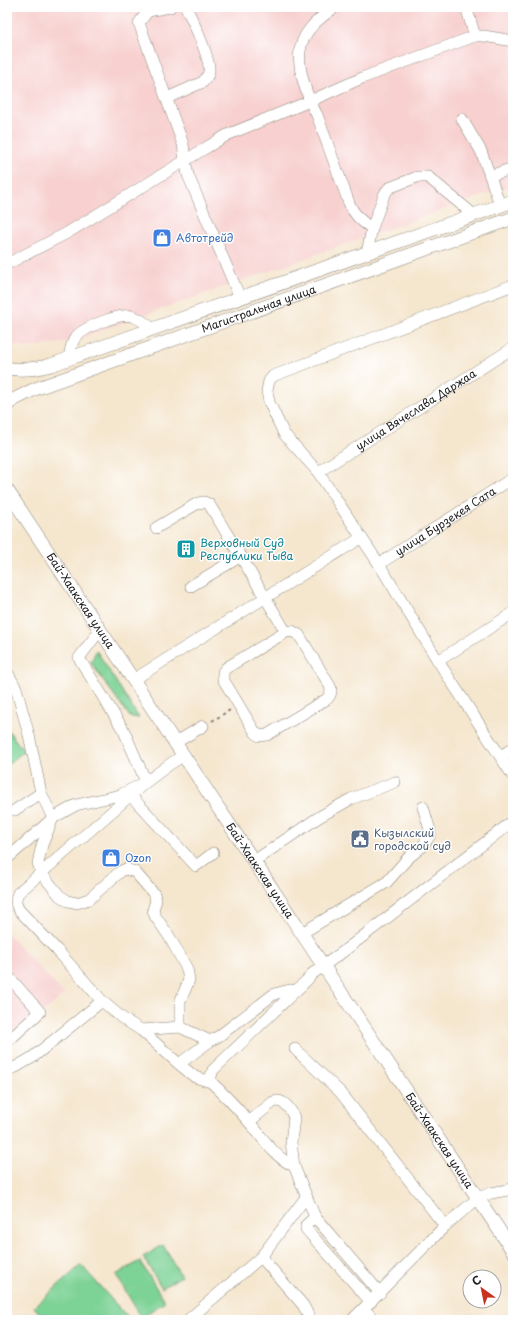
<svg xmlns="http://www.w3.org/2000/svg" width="520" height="1327" viewBox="0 0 520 1327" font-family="'Playpen Sans',sans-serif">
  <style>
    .built { fill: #f7d0cf }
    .green { fill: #7dd295; stroke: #4c7758 }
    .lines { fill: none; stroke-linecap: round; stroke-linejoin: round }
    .minor-casing { stroke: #888175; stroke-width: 12 }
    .major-casing { stroke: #888175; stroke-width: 14 }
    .path { stroke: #888175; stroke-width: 2; stroke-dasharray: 3 3; stroke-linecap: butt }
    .minor { stroke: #fff; stroke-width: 11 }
    .major { stroke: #fff; stroke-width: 13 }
    .labels { text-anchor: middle; stroke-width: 3; stroke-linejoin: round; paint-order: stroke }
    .shop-label { font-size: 11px; fill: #366cbe; stroke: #fff; text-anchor: start }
    .street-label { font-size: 11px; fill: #1c1c1c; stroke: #fff }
    .culture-label { font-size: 11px; fill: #0d838f; stroke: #fff; text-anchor: start }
    .service-label { font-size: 11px; fill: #4e5e75; stroke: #fff; text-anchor: start }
  </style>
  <rect width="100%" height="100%" fill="#fff"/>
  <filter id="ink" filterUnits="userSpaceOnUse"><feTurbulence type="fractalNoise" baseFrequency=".025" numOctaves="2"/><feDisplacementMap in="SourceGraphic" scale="8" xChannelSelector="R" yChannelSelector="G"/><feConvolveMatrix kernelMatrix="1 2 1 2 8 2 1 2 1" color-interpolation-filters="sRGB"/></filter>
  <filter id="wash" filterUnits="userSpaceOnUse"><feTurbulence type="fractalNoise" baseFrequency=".012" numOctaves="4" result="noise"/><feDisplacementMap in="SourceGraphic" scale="16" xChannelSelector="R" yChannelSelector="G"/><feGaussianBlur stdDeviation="0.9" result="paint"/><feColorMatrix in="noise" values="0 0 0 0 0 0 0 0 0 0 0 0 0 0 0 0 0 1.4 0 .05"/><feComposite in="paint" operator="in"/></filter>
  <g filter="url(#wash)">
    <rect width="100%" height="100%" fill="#f5e6ce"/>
    <g class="built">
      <path d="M7,7H513V185L68,342L26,348L7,343Z"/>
      <path d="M7,933L64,994L7,1047Z"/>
    </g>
    <g class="green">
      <path d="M96,650L139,718L130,717L91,663Z"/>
      <path d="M7,729L24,751L7,765Z"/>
      <path d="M163,1245L181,1276L162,1288L143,1257Z"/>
      <path d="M140,1261L165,1302L141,1317L116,1275Z"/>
      <path d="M81,1265L130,1320H46L34,1307Z"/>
    </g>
  </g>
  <g filter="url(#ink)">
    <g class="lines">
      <g class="minor-casing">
        <g id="minor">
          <path d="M170,7L148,11L139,23L183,144L185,160L188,175L240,298"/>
          <path d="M335,7C321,17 305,29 301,46C295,65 308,99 317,115L349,203C354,215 361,222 372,228"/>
          <path d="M466,7L475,36"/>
          <path d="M167,98L203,82C205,79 208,76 209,72C211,59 192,19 186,7"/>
          <path d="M462,119L481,151L490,176L513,168"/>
          <path d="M490,176L500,205"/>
          <path d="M367,253L372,228L384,195L389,188L417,177H428L474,215"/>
          <path d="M7,264L67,233L199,152L227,135L310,101L362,78L475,36H484L513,41"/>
          <path d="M513,285L273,376L269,381L267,391L269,402L284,434L318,472L379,564L438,661L513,776"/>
          <path d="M69,358C70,351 71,344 75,338C83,327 120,313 132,316C140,319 147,324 153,329"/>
          <path id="s1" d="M318,472L513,348"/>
          <path d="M156,528L198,503L204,502L209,504L286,632"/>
          <path id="s2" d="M379,564L513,478"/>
          <path d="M191,586L241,556"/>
          <path d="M100,630L79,658L124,731L146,782L120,795L76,805L53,818L42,845L38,863L41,873L60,896L68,901L77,903L89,899L121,871L126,869L135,872L154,894L156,900L153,910L155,916L169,936L187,969L189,980L180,1002V1027"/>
          <path d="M292,631L299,635L330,686C332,691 331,695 327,699L267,735L259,736L255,732L223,679V672L226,668L286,632Z"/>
          <path d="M438,661L513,613"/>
          <path d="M7,672L16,688L29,735L41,793L53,818L7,859"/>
          <path d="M133,680L361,538"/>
          <path d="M175,743L203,726"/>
          <path d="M184,755L170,764L146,782L18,893C15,900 15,905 20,911L57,950L102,1001L122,1018L141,1030L179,1064L195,1077L211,1082"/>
          <path d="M501,756L513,748"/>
          <path d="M131,796L196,866L213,853"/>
          <path d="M15,810L41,793"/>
          <path d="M254,861L319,817L351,799L395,782"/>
          <path d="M302,933L387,882L408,858L423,846L430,835V830L423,807"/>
          <path d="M7,975L40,1012L7,1042"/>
          <path d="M141,1030L180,1027L210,1041"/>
          <path d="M295,1049L341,1093L445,1226"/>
          <path d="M179,1064L210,1041L219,1036L274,994L290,990L296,991"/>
          <path d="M7,1070L16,1067L33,1057L102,1001"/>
          <path d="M249,1122L273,1102C283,1098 291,1109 294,1118L291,1142L294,1166"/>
          <path d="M315,1217L306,1225V1229L371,1302"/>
          <path d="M261,1257L303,1305L311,1320"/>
          <path d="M380,1293L315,1217L294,1166C275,1158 263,1138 250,1123C238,1109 225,1095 211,1082V1076L213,1070L307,980L312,974L340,954L513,821"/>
          <path d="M364,1309L374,1320"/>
          <path d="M188,1320L261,1257L306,1197"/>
          <path d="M352,1320L445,1226L478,1198L491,1193L513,1189"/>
        </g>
      </g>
      <g class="major-casing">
        <g id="major">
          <path d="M7,368C22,371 36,369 51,365L513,201"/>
          <path id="s3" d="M7,405L13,400L35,389L513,218"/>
          <path id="s4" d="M7,490L513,1251"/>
        </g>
      </g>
      <path class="path" d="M212,721L230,710"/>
      <use href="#minor" class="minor"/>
      <use href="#major" class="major"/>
    </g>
  </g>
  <defs>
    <g id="shop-square" transform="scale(1)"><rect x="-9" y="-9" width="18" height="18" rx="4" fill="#3f7fe0" stroke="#fff"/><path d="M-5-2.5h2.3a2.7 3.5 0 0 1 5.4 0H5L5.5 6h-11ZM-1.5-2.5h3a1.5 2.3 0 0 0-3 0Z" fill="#fff"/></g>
    <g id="building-square" transform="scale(1)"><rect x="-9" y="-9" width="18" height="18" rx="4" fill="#0f9aa8" stroke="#fff"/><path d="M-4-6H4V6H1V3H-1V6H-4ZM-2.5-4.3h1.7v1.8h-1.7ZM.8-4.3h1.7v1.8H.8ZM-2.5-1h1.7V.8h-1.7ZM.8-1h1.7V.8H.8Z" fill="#fff"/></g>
    <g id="civic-square" transform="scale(1)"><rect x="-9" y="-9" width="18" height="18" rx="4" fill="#5c6f8a" stroke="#fff"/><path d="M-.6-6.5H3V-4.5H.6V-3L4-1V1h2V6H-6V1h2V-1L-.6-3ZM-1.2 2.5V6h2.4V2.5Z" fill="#fff"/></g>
  </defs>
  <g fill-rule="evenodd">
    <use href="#shop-square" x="162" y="238"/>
    <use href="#building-square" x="186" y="549"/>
    <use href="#civic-square" x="360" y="839"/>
    <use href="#shop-square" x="111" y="858"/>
  </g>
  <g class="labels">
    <g class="shop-label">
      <text x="176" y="242">Автотрейд</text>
      <text x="125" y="862">Ozon</text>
    </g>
    <g class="street-label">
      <text dy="4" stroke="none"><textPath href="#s3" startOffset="270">Магистральная улица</textPath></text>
      <text dy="4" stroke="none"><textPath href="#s1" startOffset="116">улица Вячеслава Даржаа</textPath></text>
      <text dy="4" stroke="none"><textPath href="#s2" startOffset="79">улица Бурзекея Сата</textPath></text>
      <text dy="4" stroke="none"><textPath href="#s4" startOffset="133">Бай-Хаакская улица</textPath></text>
      <text dy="4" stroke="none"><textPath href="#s4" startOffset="457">Бай-Хаакская улица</textPath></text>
      <text dy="4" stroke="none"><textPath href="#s4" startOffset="781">Бай-Хаакская улица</textPath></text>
    </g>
    <g class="culture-label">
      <text x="200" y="547">Верховный Суд<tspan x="200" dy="13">Республики Тыва</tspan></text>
    </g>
    <g class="service-label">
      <text x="374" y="837">Кызылский<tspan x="374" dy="13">городской суд</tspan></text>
    </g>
  </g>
  <rect width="520" height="1327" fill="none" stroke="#fff" stroke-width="24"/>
  <g transform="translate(482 1289) rotate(327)"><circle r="19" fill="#ffffff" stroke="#a4a4a4"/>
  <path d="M0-3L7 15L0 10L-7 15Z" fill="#c8321e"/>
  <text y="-6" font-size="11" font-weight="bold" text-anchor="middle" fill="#1c1c1c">С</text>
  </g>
</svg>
